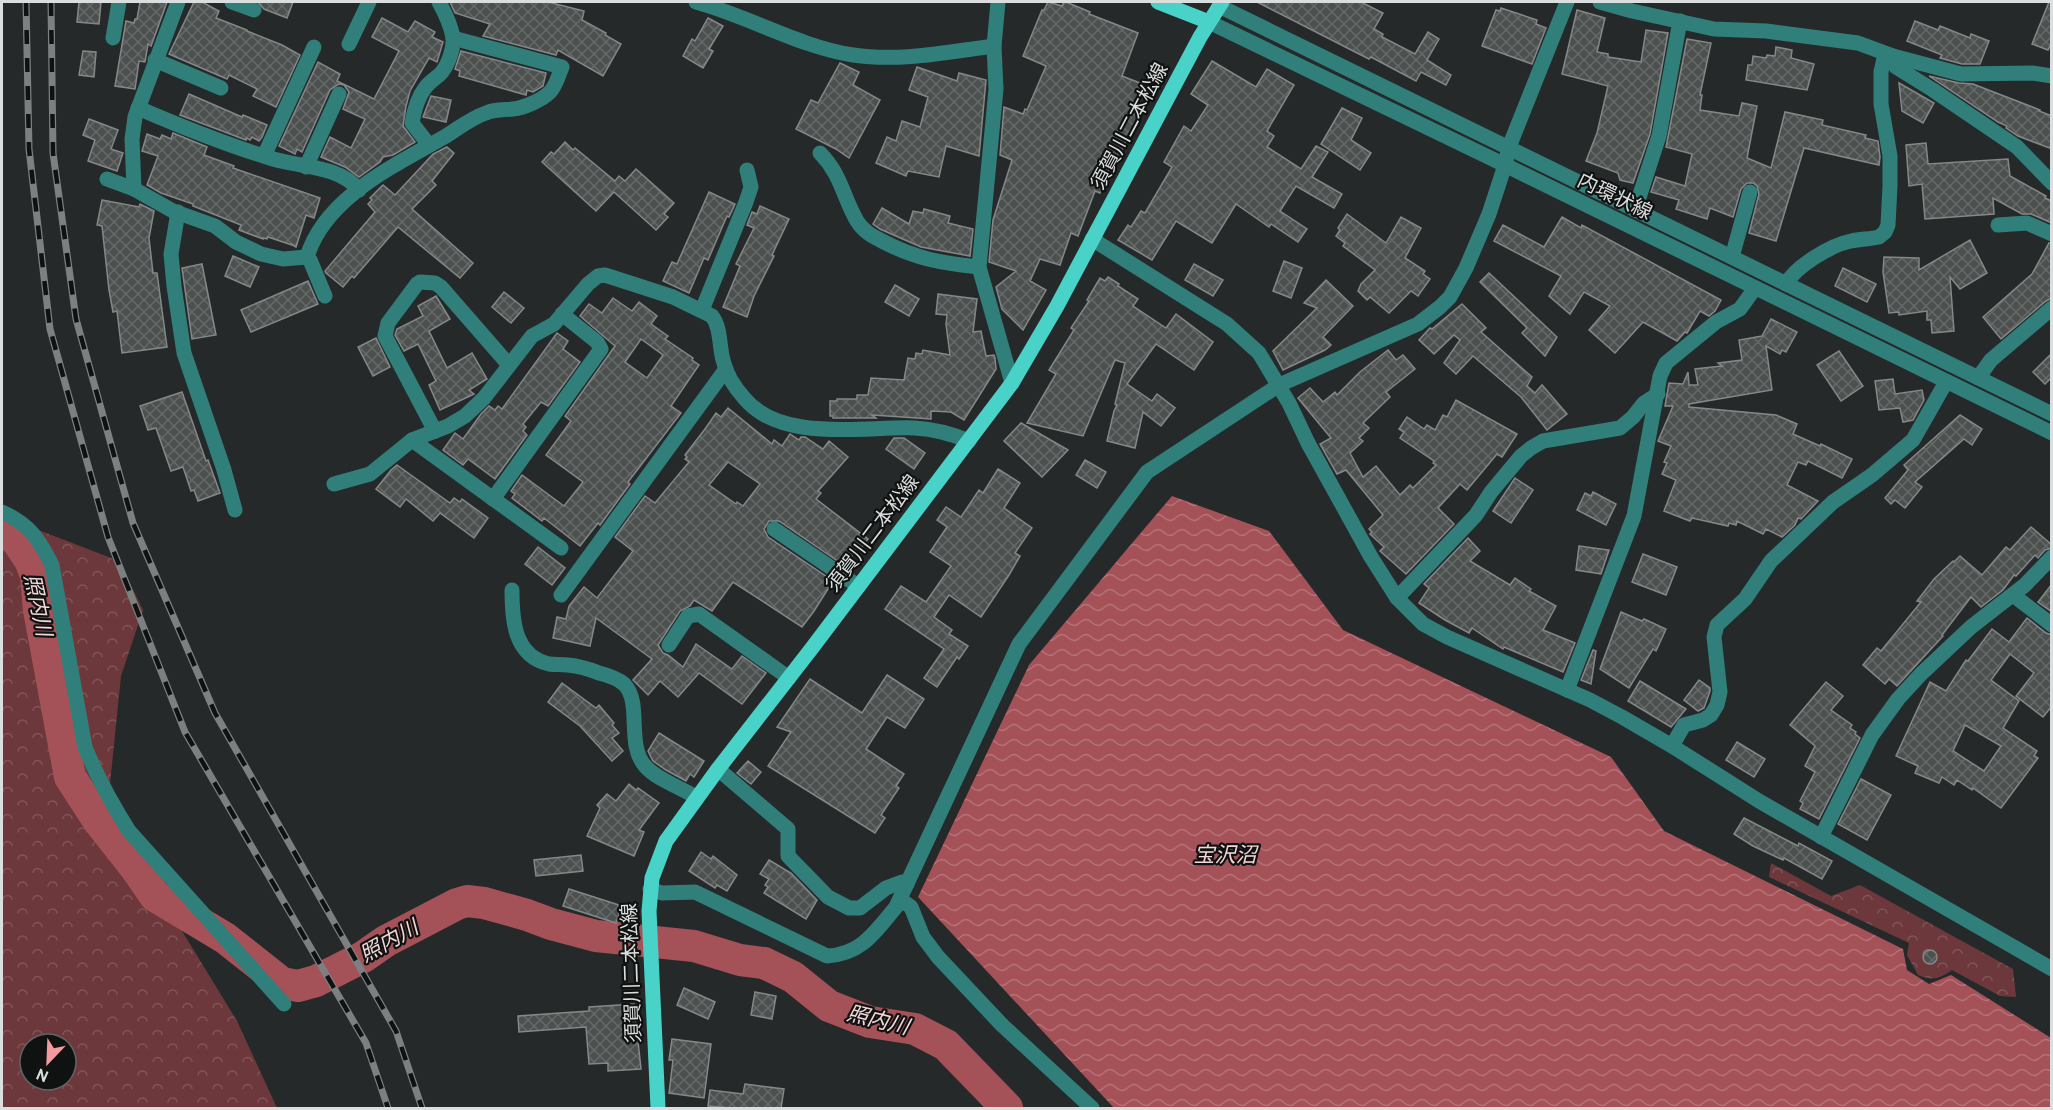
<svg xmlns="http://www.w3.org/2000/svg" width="2053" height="1110" viewBox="0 0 2053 1110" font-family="Overpass,'Noto Sans JP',sans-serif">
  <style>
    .forest { fill: url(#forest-crowns); fill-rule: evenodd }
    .water { fill: url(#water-waves) }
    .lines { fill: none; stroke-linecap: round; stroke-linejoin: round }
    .river { stroke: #a55158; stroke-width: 32 }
    .building { fill: url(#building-cross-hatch); stroke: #848888; stroke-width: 1.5; fill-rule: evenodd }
    .minor { stroke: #307f7a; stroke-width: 15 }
    .major { stroke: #49d2c8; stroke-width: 15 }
    .rail-casing { stroke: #7c8080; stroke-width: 7 }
    .rail { stroke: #101211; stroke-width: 4.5; stroke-dasharray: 14; stroke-linecap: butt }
    .labels { text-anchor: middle; stroke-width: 4.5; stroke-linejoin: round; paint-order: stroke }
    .street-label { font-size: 20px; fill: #dbdede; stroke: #101211 }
    .water-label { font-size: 21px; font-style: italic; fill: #f2d8d9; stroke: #101211 }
  </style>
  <defs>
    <pattern id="forest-crowns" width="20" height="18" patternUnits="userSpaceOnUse" patternTransform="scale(1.5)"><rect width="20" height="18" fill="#6d383c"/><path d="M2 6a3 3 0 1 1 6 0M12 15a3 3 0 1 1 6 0" fill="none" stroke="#815458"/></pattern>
    <pattern id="water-waves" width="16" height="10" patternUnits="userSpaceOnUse" patternTransform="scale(1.5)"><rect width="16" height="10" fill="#a55158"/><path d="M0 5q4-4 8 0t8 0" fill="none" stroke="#b57277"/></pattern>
    <pattern id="building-cross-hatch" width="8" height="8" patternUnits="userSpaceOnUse" patternTransform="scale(1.5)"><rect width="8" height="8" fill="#4c5150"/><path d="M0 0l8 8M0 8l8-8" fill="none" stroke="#656a69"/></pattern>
  </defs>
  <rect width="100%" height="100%" fill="#252929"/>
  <g class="forest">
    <path d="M2,516L119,561L143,610L121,676L110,784L123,849L182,931L237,1021L277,1108H2ZM30,1044H66V1080H30Z"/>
    <path d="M1771,863L1831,896L1860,885L2013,969L2016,997L2000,996L1952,970C1939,979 1933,981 1918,975L1907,955L1909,943L1769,877Z"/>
  </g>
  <path class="water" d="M1172,496L1269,531L1343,630L1611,757L1664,831L1903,949L1907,970L1929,984L1951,975L2051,1038V1108H1114L918,897L1029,665Z"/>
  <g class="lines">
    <path class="river" d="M2,528L18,542L30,560L36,576L39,610L70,777L98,820L135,867L155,896L225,938L282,983L298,986L316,981L363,957L386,941L457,904L467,901L484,903L527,915L551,924L596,936L694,946L740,960L764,963L793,977L829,1006L870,1022L915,1029L946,1045L1007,1108"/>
  </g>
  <g class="building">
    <path d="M79,2H101L99,24L77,22Z"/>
    <path d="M140,2H167L151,46L148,44L145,62L139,61L135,89L115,86L126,21L134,23L135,19H137Z"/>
    <path d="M194,2H202L219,11L216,18L247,30V31L282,45L300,55L276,107L253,96L257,89L229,75L227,79L169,54Z"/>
    <path d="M258,2H293L287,18L264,9Z"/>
    <path d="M450,2H548L584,11L582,20L606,33L605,35L621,44L603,76L558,50L556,55L483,36L490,24L455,13Z"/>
    <path d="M1048,2L1062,6L1064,2H1066L1090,12L1089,14L1138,33L1122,76L1145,85L1133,112L1140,115L1131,135L1129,134L1116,163L1112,162L1100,193L1095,191L1078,236L1071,233L1060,265L1040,259L1030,281L1046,290L1023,330L1002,309L996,287L1016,271L989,262L993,220L1012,160L1000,155L1004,107L1023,114L1025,109L1027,110L1046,66L1023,56L1042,10H1044Z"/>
    <path d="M1257,2H1361L1383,13L1374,29L1383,34L1382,37L1415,54L1428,32L1439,39L1427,60L1451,75L1446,85L1421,72L1416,81L1371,57L1369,59Z"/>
    <path d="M2049,2H2052V42L2048,50L2032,44Z"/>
    <path d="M1501,8L1537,20L1536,24L1546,28L1532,64L1482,46L1496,10L1500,11Z"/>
    <path d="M1577,10L1605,18L1597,52L1608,54V57L1641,62L1646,30L1668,33L1650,134L1633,183L1620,180L1618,173L1586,161L1597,133L1608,86L1562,74Z"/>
    <path d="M382,18L408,32L415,21L435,32L432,37L443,42L437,62L429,58L410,91L406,106L403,126L415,142L393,155L383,157L380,162L359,177L345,167L321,157L330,137L351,148L365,119L343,109L349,92L344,85L339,84L330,90L302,152L297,149L295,154L279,146L318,62L340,74L337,81L374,99L399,51L372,37Z"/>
    <path d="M708,18L723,26L709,49L713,51L703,68L683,56L692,39L695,41Z"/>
    <path d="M1915,21L1938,30L1940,26L1970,38L1971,34L1989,41L1980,64H1962L1940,58L1942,55L1907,41Z"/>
    <path d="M1687,39L1711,43L1700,95H1702L1700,110L1739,116L1742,103L1757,106L1747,158L1771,168L1785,112L1823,120L1822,125L1866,135L1865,138L1878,141L1880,157L1879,165L1804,148L1776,241L1749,233L1759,194L1757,186L1753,183H1747L1741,189L1733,217L1710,208L1707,219L1676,209L1679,200L1651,192L1656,177L1685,186L1692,154L1666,147Z"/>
    <path d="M1776,47L1792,50L1791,58L1814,64L1807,90L1746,80L1748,65H1752L1753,56L1766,58L1767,55L1775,56Z"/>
    <path d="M83,51L96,52L94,77L79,75Z"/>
    <path d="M461,51L546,73L543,86L533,92L527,90L526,95L459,76L460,71L455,69Z"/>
    <path d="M1212,61L1256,87L1267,69L1294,85L1267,131L1274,136L1267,147L1301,169L1316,146L1328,152L1312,177L1342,194L1334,208L1296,186L1280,211L1307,229L1298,242L1271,224L1269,227L1236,204L1212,243L1176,221L1152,260L1118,240L1128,225L1131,227L1141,211L1145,213L1172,167L1164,162L1184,126L1191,131L1208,105L1191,94Z"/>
    <path d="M840,63L859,72L853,85L880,100L849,158L836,149L796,129L811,100L818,103Z"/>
    <path d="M917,67L957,81L959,73L986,80L979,156L946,146L939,177L908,171L906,176L876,163L887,137L896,141L902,121L920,127L928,97L909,90Z"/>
    <path d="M1929,76L1959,83L1973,84L2040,110L2039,111L2052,116V149L2018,136L2006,128L2007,126L1998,122Z"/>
    <path d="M1899,83L1934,103L1923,123L1902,111Z"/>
    <path d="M189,94L242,117L243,115L267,125L262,137L259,141L252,137L250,140L247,138L246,140L180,115Z"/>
    <path d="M431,96L451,100L446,122L423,117Z"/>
    <path d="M1342,108L1362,118L1351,140L1371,153L1360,170L1321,144Z"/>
    <path d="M89,119L118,130L111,149L123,153L117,171L88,161L95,140L83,135Z"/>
    <path d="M173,133L207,147L204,155L234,166L233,168L320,198L314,218L306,215L296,247L291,244L292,245L268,237L267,239L263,238V239L239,230L241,225L193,206V204L161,193L147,185L158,156L142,151L147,134L160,139L162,135L171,139Z"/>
    <path d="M565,142L573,150L575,148L615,181L619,176L625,181L636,169L674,203L664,214L668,217L656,230L614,192L596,211L542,162L551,152L554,154Z"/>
    <path d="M1926,143L1928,164L2008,159L2010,176L2046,196L2045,198L2052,201V223L2031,214H2022L1993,198L1994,214L1925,219L1922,184L1909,186L1906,145Z"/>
    <path d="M447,147L454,153L432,181L436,185L412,209L473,263L460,278L398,227L354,278L352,276L343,287L326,273L325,271L375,212L368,204L372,200L370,198L383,185L395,195L433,154Z"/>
    <path d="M709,192L735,204L729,217L727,216L708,260L704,258L689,293L663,281L672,262L677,264Z"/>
    <path d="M102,200L139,207L140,204L154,211L149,238L153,273H157L167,347L122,353L117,311L113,312L109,290L102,226L97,225Z"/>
    <path d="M760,206L789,219L772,255L774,256L754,296L747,317L723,307L740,266L736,264L754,228L747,225L752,212L757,214Z"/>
    <path d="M882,208L909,224L913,211L923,213L924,209L950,216L948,223L973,229L970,256L921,247L880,229L873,224Z"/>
    <path d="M1347,214L1386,243L1401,217L1421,228L1405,258L1425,271L1423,274L1430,279L1418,296L1411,291L1389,313L1370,297L1367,300L1358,291L1361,284L1375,270L1343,246L1345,243L1336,236L1340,230L1338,228Z"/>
    <path d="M1562,217L1581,228L1582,225L1721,300L1715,311L1709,316L1700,311L1687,333L1685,332L1677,341L1643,322L1615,353L1589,330L1610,306L1584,292L1570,314L1549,296L1561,276L1494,241L1503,225L1544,247Z"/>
    <path d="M1970,240L1987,273L1960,289L1950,277L1954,331L1932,333L1931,320H1927V311L1899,315V312L1889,313L1883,272L1884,257L1919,258V270Z"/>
    <path d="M2049,243L2052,244V298L2046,301L2001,339L1983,317L2032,274Z"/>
    <path d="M233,256L259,267L250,287L225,276Z"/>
    <path d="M1284,261L1302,268L1291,298L1273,291Z"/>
    <path d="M202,264L216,335L192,339L182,268Z"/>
    <path d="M1194,264L1223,280L1213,296L1185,280Z"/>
    <path d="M1843,268L1876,284L1867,302L1835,286Z"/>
    <path d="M1489,273L1557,337L1545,356L1522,333L1527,328L1480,282Z"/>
    <path d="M1108,277L1119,284L1118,286L1138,299L1133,306L1166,328L1176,314L1213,342L1194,370L1156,344L1127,384L1152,401L1157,394L1175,408L1161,426L1143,412L1135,448L1107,441L1114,411L1117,405L1115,404L1125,363L1115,360L1083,436L1027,423L1056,374L1049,370L1074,330L1071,328L1089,301L1087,300L1100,278L1105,281Z"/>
    <path d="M1326,280L1353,306L1323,337L1331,345L1325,350L1283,370L1273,351L1317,308L1304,303Z"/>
    <path d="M308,281L318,304L251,332L241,310Z"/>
    <path d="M895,285L919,299L909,316L885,302Z"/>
    <path d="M504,292L524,308L511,323L492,307Z"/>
    <path d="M938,294L977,299L973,332L981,331L986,356L994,355L995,358L996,369L964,420L951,412L931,411V419L872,415L876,418H833V416H830V401H837V399H857V395H868L871,378L904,380L908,358L915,359L916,353L922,354L923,350L950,355L946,324L947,315L936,314Z"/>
    <path d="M436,296L450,319L429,331L447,368L472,353L487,379L469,390L474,394L472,395L440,410L429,385L436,381L418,344L404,351L395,335L397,329L423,316L418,306Z"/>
    <path d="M613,298L632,311L639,302L657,316L651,324L668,336L665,339L693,358L692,360L699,365L671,406L681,413L628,482L630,484L600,525L598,523L580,546L544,518L542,521L512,498L515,494L511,491L522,475L564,506L583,482L546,455L571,421L565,416L615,346L580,316L589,304L602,313ZM641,339L663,355L647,378L625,362Z"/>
    <path d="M1462,304L1486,328L1481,332L1532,377L1527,386L1535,393L1542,385L1567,414L1547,430L1521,397L1473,356L1456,374L1444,363L1460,340L1454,335L1434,354L1419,340L1430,328L1432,329Z"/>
    <path d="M1771,319L1797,332L1786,352L1782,350L1780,354L1766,346L1772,390L1689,404V407L1776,415L1797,424L1793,434L1820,446L1821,444L1852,459L1842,478L1808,461L1806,465L1798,462L1787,485L1818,501L1801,519L1798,518L1795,525L1782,537L1766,529L1763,534L1737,521L1736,525L1729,523L1728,526L1692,518L1690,521L1664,511L1676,480L1662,474L1667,463L1664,462L1671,446L1658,441L1673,406H1665L1669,383L1683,384L1688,372L1689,385H1698L1695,369L1722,366L1718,363L1742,360L1739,340L1762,336Z"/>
    <path d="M557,333L568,341L563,349L580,362L548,406L541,402L523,424L526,427L523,431L527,435L495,479L468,459L463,465L443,450L455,433L463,439L481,414L489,406L495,410L498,406L502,409Z"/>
    <path d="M376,338L390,367L373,376L358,347Z"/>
    <path d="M1388,350L1396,360L1403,355L1415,369L1386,392L1390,397L1363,423L1369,428L1359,438L1363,441L1350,453L1363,477L1376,466L1400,495L1410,485L1413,488L1436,465L1433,463L1434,461L1400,438L1404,432L1399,429L1407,417L1424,429L1427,425L1435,430L1443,415L1447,417L1456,400L1517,434L1502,457L1497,454L1467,490L1460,484L1438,508L1454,524L1406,574L1380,551L1384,547L1370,534L1372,532L1369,529L1383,515L1346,470L1337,474L1320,444L1331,438L1298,398L1310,388L1323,402L1335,392L1337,395L1360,372Z"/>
    <path d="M1839,351L1863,386L1841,401L1817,365Z"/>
    <path d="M2052,353V377L2045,384L2033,372Z"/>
    <path d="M1893,379L1895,394L1922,390L1924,400L1913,420L1903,422L1900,408L1879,410L1875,381Z"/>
    <path d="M182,392L206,461L208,460L220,493L198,501L194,490L191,491L183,467L171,471L156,428L148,430L140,406Z"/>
    <path d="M728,408L772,444L774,440L782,446L790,434L799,440L801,437H805L823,449L829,441L848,457L818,491L821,493L816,499L868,539L860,550L857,548L845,566L779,521H769L764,529L768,537L833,581L814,611L802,627L733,582L712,611L694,600L690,606L680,611L658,645L663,653L668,655L683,667L696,644L732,669L742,656L766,673L742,704L699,673L678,697L660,681L648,695L633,680L652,659L596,618L590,646L553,638L557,617L566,619L569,606L584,587L597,598L633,551L615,537L645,496L655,503L689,462L685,459L687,457L685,455L705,429L716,413L721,417ZM728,462L760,484L743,506L737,502L736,504L709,485Z"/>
    <path d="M1960,415L1982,429L1972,445L1964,439L1915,482L1922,487L1905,508L1895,500L1891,504L1885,498L1908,470L1904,465Z"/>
    <path d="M1021,423L1068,450L1042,477L1004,441Z"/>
    <path d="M894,438H904L925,453L914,469L886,449Z"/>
    <path d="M1085,460L1106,472L1097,488L1076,475Z"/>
    <path d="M397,465L450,503L454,498L460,502L462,499L488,518L474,538L440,513L433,521L406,499L400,507L376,489L391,470Z"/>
    <path d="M998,469L1020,483L1004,508L1032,528L1015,553L1020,556L1009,575L981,617L949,595L934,617L952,630L949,634L968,646L959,659L957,657L937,687L924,678L944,649L885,609L901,586L926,602L951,566L930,552L947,527L937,520L946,507L961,517L979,490L983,493Z"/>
    <path d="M1515,478L1533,490L1511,523L1493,511Z"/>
    <path d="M1593,492L1616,504L1606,525L1577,510L1585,493L1591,496Z"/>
    <path d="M2031,527L2052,545V548L2045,550L2038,558L2035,555L2016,576L2014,575L2003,590L1981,607L1971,597L1942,635L1943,636L1897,686L1889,679L1885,684L1863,665L1877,648L1881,651L1921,602L1917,601L1934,579L1953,561L1954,562L1960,556L1982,575L2006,547L2010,550Z"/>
    <path d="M1468,538L1480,551L1470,561L1510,585L1515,578L1531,589L1529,591L1556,606L1543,630L1575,643L1563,672L1504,647L1503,649L1472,628L1469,633L1445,620L1419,603L1429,588L1424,584Z"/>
    <path d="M1579,546L1609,550L1601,574L1576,570Z"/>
    <path d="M538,547L565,568L552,585L525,564Z"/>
    <path d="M1643,554L1677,567L1666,595L1632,582Z"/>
    <path d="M2052,584V612L2038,602Z"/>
    <path d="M1621,612L1642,621L1644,619L1666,629L1656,651L1653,649L1629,688L1600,669Z"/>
    <path d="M2027,618L2046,633L2052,635V706L2043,717L2016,696L2034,673L2010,654L1991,680L2019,701L2003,728L2037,751L2034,756L2038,758L2001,808L1973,788L1972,790L1957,780L1954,785L1942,777L1939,783L1915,773L1918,766L1896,756L1930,682L1946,691L1966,660L1968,661L1992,629L2009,642ZM1965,725L2001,746L1984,771L1953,751Z"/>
    <path d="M1593,650L1596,651L1591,684L1581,680Z"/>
    <path d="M887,675L924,699L905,728L887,717L866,749L904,774L896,786L899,788L881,815L885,818L875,833L768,766L791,732L777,727L810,679L862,713Z"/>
    <path d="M1699,680L1710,688V691L1704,708L1698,711L1684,700Z"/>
    <path d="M1640,681L1686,709L1671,727L1628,701Z"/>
    <path d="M1826,682L1843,696L1831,710L1852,725L1850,728L1856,732L1855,734L1860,738L1819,819L1800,809L1803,803L1800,801L1815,772L1805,766L1815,746L1790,725Z"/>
    <path d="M562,683L596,708L599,705L614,723L612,725L619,733L612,738L623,751L612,761L580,726L548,702Z"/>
    <path d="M659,733L704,761L694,777L690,774L686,781L666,770L653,761L648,751Z"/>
    <path d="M1737,742L1765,759L1754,777L1726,760Z"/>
    <path d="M748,761L761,772L751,784L737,773Z"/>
    <path d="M1861,779L1891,795L1867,840L1838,824Z"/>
    <path d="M629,784L636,790L638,788L659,803L639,830L644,832L634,856L587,836L600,808L597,805L607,794L616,801Z"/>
    <path d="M1744,818L1798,846L1799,843L1832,861L1822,879L1784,858L1783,860L1753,846L1734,834Z"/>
    <path d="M701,852L711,859L713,856L737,875L727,891L717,885L715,888L689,871Z"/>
    <path d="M581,855L583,871L536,876L534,860Z"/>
    <path d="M769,860L791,873L817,900L806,919L764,893L768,887L765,885L769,879L760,874Z"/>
    <path d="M569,889L622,906L616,923L563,906Z"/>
    <circle cx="1930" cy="957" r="7"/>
    <path d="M684,988L715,1002L708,1019L677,1005Z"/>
    <path d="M755,992L776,996L772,1019L751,1015Z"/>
    <path d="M634,1004L641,1069L608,1071V1063L589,1064L586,1027L519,1032L518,1016L589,1011V1007Z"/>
    <path d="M672,1039L711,1044L704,1098L669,1093L673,1060H669Z"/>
    <path d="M745,1084L784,1089L781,1108H731L708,1106L710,1090L743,1094Z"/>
  </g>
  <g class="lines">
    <g class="minor">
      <path d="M232,2L254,10"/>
      <path d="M696,2C748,16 800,47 853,55C900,62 948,52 994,46"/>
      <path d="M998,2L994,46L996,89L979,267L1012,383"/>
      <path d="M1600,2L1632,11L1714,29L1766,31L1858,43L1893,56L1961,74L2032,73L2052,76"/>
      <path d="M1219,6L2052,414"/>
      <path d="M1209,22L1505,165L2052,433"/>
      <path d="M113,38L119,2"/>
      <path d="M349,44L369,2"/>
      <path d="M1893,56L1896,67L1933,90L2017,147L2052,183"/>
      <path d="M155,60L221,88"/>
      <path d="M138,108C182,127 227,145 273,159C301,167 340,166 359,190"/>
      <path d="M429,145L412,123C414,111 418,97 425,88C430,81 437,78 442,72C449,63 454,47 453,37C451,27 444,11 439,2"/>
      <path d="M820,153C841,174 843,197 857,221C863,231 872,236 882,241C916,259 941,263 979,267"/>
      <path d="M264,156L314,47"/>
      <path d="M306,167L339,94"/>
      <path d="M107,179L134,189L173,211L215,226L236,242L261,254L283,259L307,257"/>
      <path d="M134,189L132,139L135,117L178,2"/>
      <path d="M1635,210L1659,136L1680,21"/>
      <path d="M178,212L171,254L174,286L184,353L224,470L235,510"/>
      <path d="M1998,225L2027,223L2052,234"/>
      <path d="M1092,239L1227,324L1259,353L1289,403L1308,443L1371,557L1397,598L1423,624L1447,637L1590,700L1622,717L1672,746L1759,801L2052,969"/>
      <path d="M1732,257L1750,192"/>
      <path d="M1786,284C1796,266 1831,245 1851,241C1861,239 1870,239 1879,237L1885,232L1888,225L1890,186V156L1881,104V72L1885,54"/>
      <path d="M325,296L310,260L307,257C325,197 396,165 446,136C459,128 471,118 486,113C495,109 504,110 513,109C524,108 542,100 550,92C556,86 559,74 562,67L453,38"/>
      <path d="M702,310L746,202L751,187L747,170"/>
      <path d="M1978,378L1991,360L2052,308"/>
      <path d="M435,431L385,336L388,323L417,284L420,282L435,283L441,287L509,365"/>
      <path d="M412,440L561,548"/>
      <path d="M334,484L370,474L412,440L448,426L465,416L484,398L532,336L554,324L588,284L598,276L605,275L673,297L712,316C721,328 719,345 723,360C726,374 735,388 745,399C782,443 865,426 915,428C934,429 952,434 969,441"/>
      <path d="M493,499L601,349L597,342L562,314"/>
      <path d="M2,512C29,524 39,539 52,565L85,747C97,777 112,804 129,831L284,1004"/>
      <path d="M774,529L858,586"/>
      <path d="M512,590C512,620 514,656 549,664C555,665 562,664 568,665C578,666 589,669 599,673C607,675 617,678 624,684C643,703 625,745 646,767C659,781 681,787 697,798"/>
      <path d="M561,595L726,369"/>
      <path d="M2013,595L2052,625"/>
      <path d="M1397,598L1476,515L1491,492L1521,456L1531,448L1543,441L1620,428L1633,417L1644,403L1658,394"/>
      <path d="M669,645L688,616L699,614L789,678"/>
      <path d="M1567,690L1634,516L1660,376L1666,363L1716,322L1740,309L1755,288"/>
      <path d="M1672,746L1684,725L1703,720L1711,715L1717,705L1720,692L1714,637L1717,625L1745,599L1771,561L1833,502L1872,475L1913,440L1946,382"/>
      <path d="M718,769L788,829V856L828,897L849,908H860L886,888L902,882L907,884"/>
      <path d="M1821,837L1872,735L1898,699L1921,674L1971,627L2025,585L2052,557"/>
      <path d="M650,889L662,893L695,892L827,956C862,954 875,932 896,907L1019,644L1147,472L1279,385L1418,324L1440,307L1450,297L1466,268L1489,214L1505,165L1509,147L1567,2"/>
      <path d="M900,899L911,907L923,937L938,957L1002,1025L1092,1108"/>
    </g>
    <g class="major">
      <path d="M1158,2L1209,22"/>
      <path d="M658,1108L649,911L652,878L666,841L718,769L812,648L1012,383L1057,306L1200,37L1222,2"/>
    </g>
    <g class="rail-casing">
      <g id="rail">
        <path d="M26,2L29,149L50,329L108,537L185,732L366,1043L388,1108"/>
        <path d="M51,2L53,153L76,319L133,523L215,713L396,1031L422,1108"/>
      </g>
    </g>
    <use href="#rail" class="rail"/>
  </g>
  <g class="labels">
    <g class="street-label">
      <text transform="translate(1129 126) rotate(-62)" y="7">須賀川二本松線</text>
      <text transform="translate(1615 196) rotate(26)" y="7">内環状線</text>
      <text transform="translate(872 533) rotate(-53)" y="7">須賀川二本松線</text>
      <text transform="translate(631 973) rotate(-92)" y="7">須賀川二本松線</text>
    </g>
    <g class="water-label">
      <text transform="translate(38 605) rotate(78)" y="7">照内川</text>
      <text x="1225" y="862">宝沢沼</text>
      <text transform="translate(389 941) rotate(-29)" y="7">照内川</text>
      <text transform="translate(878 1020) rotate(14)" y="7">照内川</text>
    </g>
  </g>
  <rect width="2053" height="1110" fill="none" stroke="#dbdede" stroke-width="6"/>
  <g transform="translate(48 1062) rotate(203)"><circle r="28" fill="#101211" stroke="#616463" stroke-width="1.5"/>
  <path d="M0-4.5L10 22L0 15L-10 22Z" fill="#f49a9f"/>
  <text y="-9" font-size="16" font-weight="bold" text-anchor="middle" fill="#dbdede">N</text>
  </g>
</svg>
